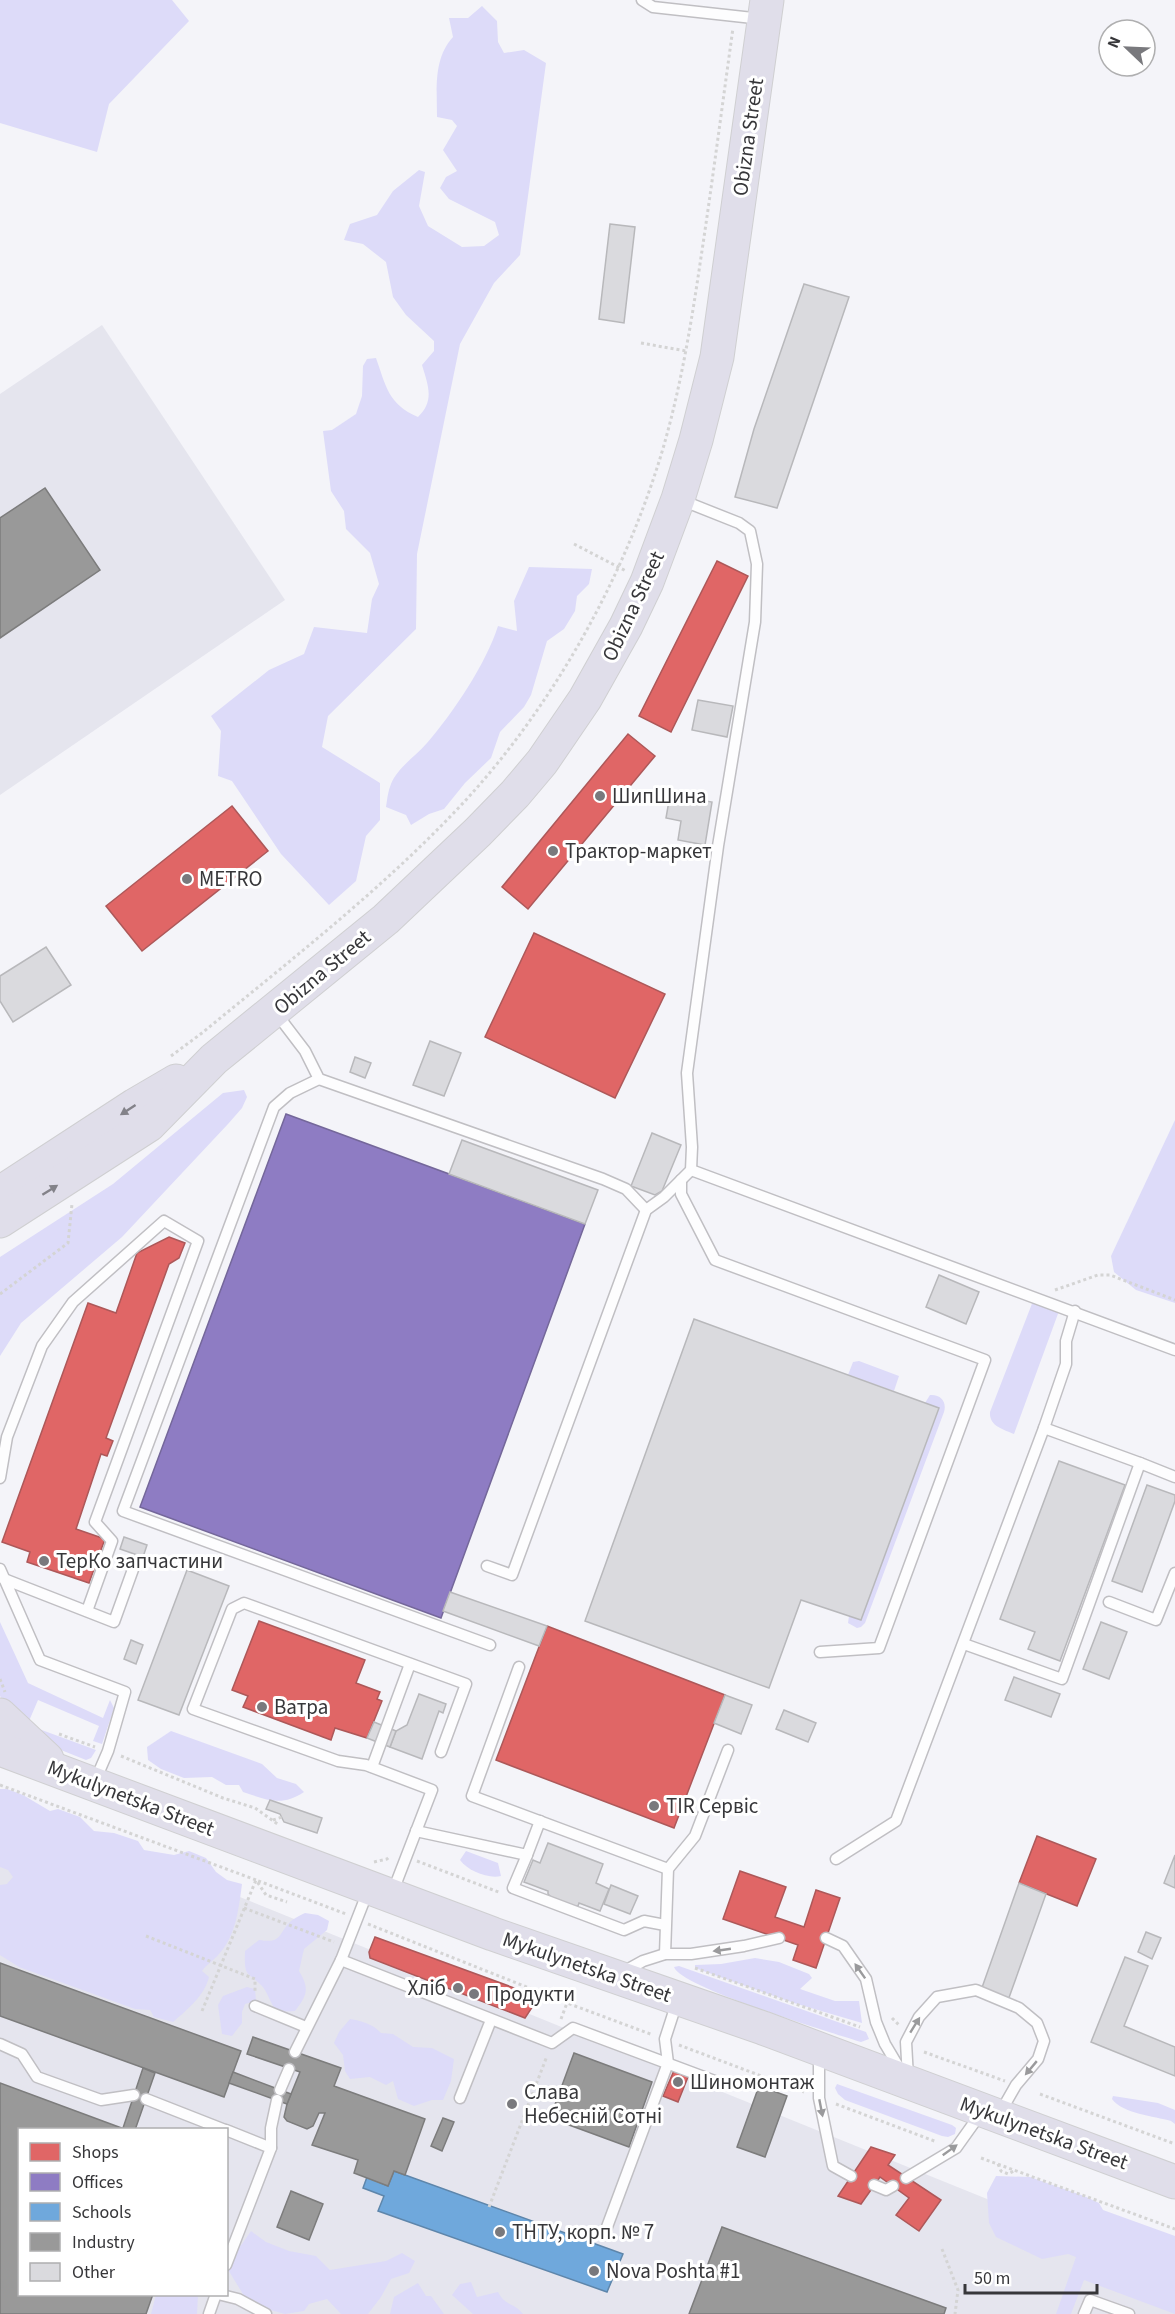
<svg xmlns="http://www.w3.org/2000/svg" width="1175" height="2314" viewBox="0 0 1175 2314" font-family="'Source Sans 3',sans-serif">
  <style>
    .built { fill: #e5e5ee; fill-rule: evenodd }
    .green { fill: #dddbf9 }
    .shops { fill: #e06666; stroke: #ad5859; stroke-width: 1.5 }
    .offices { fill: #8e7cc3; stroke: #74679a; stroke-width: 1.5 }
    .schools { fill: #6fa8dc; stroke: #5e86ab; stroke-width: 1.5 }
    .industry { fill: #999; stroke: #7c7c7c; stroke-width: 1.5 }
    .building { fill: #dadade; stroke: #b8b8bb; stroke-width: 1.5 }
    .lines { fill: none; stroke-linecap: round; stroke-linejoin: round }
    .lane-casing { stroke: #c0bfc3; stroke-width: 13 }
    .highway-casing { stroke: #cfcfd1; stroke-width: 35 }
    .path { stroke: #d4d4d4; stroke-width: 3; stroke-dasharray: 3 3; stroke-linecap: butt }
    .lane { stroke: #fdfdfe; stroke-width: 10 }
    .highway { stroke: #e0deea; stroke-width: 33 }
    .oneway { fill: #838289 }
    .oneway2 { fill: #9a9a9c }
    .poi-dot { fill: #79797d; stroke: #fff; stroke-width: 2 }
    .labels { text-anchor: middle; stroke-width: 6; stroke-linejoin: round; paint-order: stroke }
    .street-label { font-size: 21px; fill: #37373a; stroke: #fff }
    .poi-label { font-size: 21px; fill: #37373a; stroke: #fff; text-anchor: start }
  </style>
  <rect width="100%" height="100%" fill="#f4f4f9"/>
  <g class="built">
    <path d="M102,325L285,600L0,795V394Z"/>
    <path d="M0,1800L1175,2275V2314H0ZM20,2130H226V2294H20Z"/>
  </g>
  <g class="green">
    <path d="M0,0H172L189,21L109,104L97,152L0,123Z"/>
    <path d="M482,6L497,21L498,42L504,53L524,50L546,63L520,255L494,283L460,344L417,554L416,629L328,716L322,747L380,783V820L366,836L356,881L329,905L281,854L232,781L218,776L221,731L211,716L269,670L304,654L314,627L367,633L372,599L379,584L370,553L346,529L344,511L331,491L323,431L332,430L356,414L362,396L363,366L367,359L376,358C386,386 388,404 418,417C435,401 428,385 422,365L434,351V341L406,315L393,297L386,262L363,244L344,240L350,224L377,215L393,191L419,170L425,172L419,206L428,226L462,247L484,246L499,235L495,222L449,199L440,188L446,177L457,171L443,150L457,126L452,120L437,117C437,89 433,59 453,37L449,18H468Z"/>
    <path d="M529,567L592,569L589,584L577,596L575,611L564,629L547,641L531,695L524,707L500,732L491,758L465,783L444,809L429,814L411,825L406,815L386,807C387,800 388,791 391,784C398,767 415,757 427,743C453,713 486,664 498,626L517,631L514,601Z"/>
    <path d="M244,1090L247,1097L242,1108L228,1124L122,1237L21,1323L0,1356V1257L113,1184L223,1093Z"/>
    <path d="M1175,1120V1303L1136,1290L1114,1272L1111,1256Z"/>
    <path d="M1033,1301L1059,1311L1014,1434C1003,1429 989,1426 990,1412Z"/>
    <path d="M859,1361L899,1376L894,1391L848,1375L853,1362Z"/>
    <path d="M930,1395C941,1394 947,1402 944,1412L865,1623L861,1627L857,1628L848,1623L849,1616L861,1620L939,1409L925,1403Z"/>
    <path d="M0,1622L28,1683L103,1718L110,1700L114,1708L102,1744L93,1741L99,1726L38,1700L29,1721L9,1710L0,1696Z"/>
    <path d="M39,1729L96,1750L91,1758L86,1760L51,1746Z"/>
    <path d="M171,1731L262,1764L277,1778L296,1784L304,1792C282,1807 267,1800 243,1792L239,1785H226L212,1777L184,1778L161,1769L148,1760L147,1747Z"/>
    <path d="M0,1789H7L23,1795L50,1811L58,1809L80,1817L94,1831L114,1833L138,1841L144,1850L174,1855L189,1851L206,1858L216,1872L227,1880L242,1884C239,1907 236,1936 219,1954C214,1960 207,1964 202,1971L209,1977C205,1995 187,2010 173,2022L154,2017L150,2010L135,2009L19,1967L0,1955V1885L7,1884L13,1877L8,1870L0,1867Z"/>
    <path d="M466,1851L498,1863L501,1876C488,1879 468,1871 460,1860Z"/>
    <path d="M305,1913L318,1915L329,1921L327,1930L304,1949L299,1971C310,1989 307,1995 295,2011L277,2012C271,2004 267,1992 263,1987C247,1970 244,1979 245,1951L259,1940C283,1944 278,1933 291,1921C295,1918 300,1915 305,1913Z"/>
    <path d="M755,1958L779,1962L809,1974L812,1978L800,1989L835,2001H859L862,2023L794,2003L695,1968V1965L721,1964Z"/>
    <path d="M679,1966L866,2032L869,2039L861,2042C829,2032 690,1990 675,1969L674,1967Z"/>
    <path d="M247,1987L255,1989L256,2001L245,2004L242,2012V2023L232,2036L222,2034L218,2005L223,1996Z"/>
    <path d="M350,2019C362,2021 373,2024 381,2033L393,2034L413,2047L432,2048L454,2059L451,2081L443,2100H432L414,2106L398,2099L393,2081L386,2085L370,2077L350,2079L345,2071L343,2055L334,2043L339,2032Z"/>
    <path d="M837,2084L952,2125L956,2128L955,2134L948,2137L942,2136L845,2100L838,2094L835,2088Z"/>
    <path d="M1113,2096L1158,2103L1175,2110V2124L1171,2121C1154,2116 1123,2114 1112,2099Z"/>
    <path d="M996,2176L1030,2177L1084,2196L1099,2203L1103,2210L1175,2236V2314L1084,2280L1071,2314H1056L1076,2257L1068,2254L1042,2259L996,2237L989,2223L987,2193Z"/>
    <path d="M251,2231L266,2242L289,2251L316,2256L330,2270L386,2261L402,2253L415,2261L409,2273L391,2279L381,2297L368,2314H341L327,2299L309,2304L304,2311L285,2314L249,2304L227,2268L226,2258L242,2244Z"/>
    <path d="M471,2282L477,2297L498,2292C506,2307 514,2302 523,2314H473L452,2295L460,2284Z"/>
    <path d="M418,2283L426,2296H431L444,2314H390L394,2297Z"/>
    <path d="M156,2295H198L197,2314H151Z"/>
  </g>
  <g class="shops">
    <path d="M717,561L748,576L671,732L639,716Z"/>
    <path d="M628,734L655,756L528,909L502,887Z"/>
    <path d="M232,806L268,851L142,951L106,906Z"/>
    <path d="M534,933L665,994L615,1098L485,1037Z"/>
    <path d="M169,1237L185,1243L179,1258L169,1264L106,1438L113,1441L107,1456L101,1454L76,1529L105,1539L89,1583L27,1562L30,1552L2,1542L88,1303L116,1313L137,1253Z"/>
    <path d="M259,1621L365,1660L356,1683L380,1692L377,1699L382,1701L367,1738L335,1728L331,1740L243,1707L248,1696L232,1690Z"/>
    <path d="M547,1626L725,1695L674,1828L496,1760Z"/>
    <path d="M1037,1836L1096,1859L1077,1906L1019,1883Z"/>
    <path d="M740,1871L786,1887L775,1917L804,1927L816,1890L840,1898L816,1968L793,1960L798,1945L723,1919Z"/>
    <path d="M375,1937L528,1993L533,2006L525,2018L370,1958L369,1952Z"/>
    <path d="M676,2066L690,2072L678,2102L663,2096Z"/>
    <path d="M871,2147L895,2155L888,2165L941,2200L919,2231L896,2215L909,2198L880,2177L861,2204L838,2196Z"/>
  </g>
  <path class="offices" d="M286,1114L585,1224L441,1618L140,1507Z"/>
  <path class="schools" d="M394,2171L623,2254L607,2292L378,2211L384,2196L363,2188L367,2177L388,2186Z"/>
  <g class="industry">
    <path d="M45,488L100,570L0,638V518Z"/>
    <path d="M0,1963L241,2051L224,2097L0,2016Z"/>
    <path d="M253,2037L341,2068L334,2086L425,2119L405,2175L394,2171L388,2186L354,2173L358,2160L312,2145L325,2113H319L313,2126L307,2129L287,2121L284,2117L287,2104L300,2072L247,2054Z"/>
    <path d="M574,2053L652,2082L629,2147L550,2118Z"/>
    <path d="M143,2068L155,2073L135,2130H127L123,2128Z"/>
    <path d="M233,2072L291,2094L287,2104L229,2083Z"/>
    <path d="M0,2083L127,2130H20V2294H153L146,2314H0Z"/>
    <path d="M759,2086L787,2096L765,2157L737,2147Z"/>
    <path d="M443,2118L454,2122L442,2151L431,2146Z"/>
    <path d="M291,2191L323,2204L309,2240L277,2227Z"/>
    <path d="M722,2227L946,2308L944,2314H689Z"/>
  </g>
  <g class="building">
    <path d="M610,224L635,227L624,323L599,319Z"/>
    <path d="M804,284L849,297L777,508L735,497L754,429Z"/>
    <path d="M698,700L733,706L727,737L692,730Z"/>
    <path d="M670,795L712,802L705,845L678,840L681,821L666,818Z"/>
    <path d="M46,947L71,985L13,1022L0,1001V976Z"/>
    <path d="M430,1041L461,1053L444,1096L413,1085Z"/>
    <path d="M355,1057L371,1063L365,1078L350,1072Z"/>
    <path d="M652,1133L681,1145L662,1191L655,1195L631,1186Z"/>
    <path d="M462,1140L598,1190L585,1224L449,1174Z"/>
    <path d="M939,1275L979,1292L966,1324L926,1307Z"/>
    <path d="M694,1319L939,1408L861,1620L801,1600L769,1688L585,1621Z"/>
    <path d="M1059,1461L1125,1485L1060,1661L1028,1649L1035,1632L1000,1619Z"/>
    <path d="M1147,1485L1175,1495V1501L1142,1592L1112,1581Z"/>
    <path d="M124,1537L147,1545L143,1557L120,1549Z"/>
    <path d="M187,1570L229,1586L179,1715L138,1700Z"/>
    <path d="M450,1592L547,1626L539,1646L443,1611Z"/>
    <path d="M1101,1622L1127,1632L1109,1679L1083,1669Z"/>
    <path d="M131,1640L143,1645L136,1664L124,1659Z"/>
    <path d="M1014,1677L1060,1694L1051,1717L1005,1700Z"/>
    <path d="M419,1694L446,1704L443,1713L439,1711L422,1759L390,1747L396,1731L407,1725Z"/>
    <path d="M725,1695L752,1705L741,1734L714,1723Z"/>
    <path d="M784,1710L816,1723L808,1742L776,1729Z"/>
    <path d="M374,1722L396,1731L390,1747L367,1738Z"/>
    <path d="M270,1800L322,1818L317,1833L284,1822L280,1814L266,1809Z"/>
    <path d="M548,1843L603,1864L596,1883L609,1889L600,1911L579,1903L578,1906H570L554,1900L548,1894V1891L524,1882L533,1860L540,1863Z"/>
    <path d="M1175,1855V1888L1164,1883Z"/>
    <path d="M1019,1883L1046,1894L1006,2006L979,1996Z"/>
    <path d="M611,1885L638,1896L630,1914L604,1904Z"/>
    <path d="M1146,1932L1161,1938L1152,1959L1138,1952Z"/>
    <path d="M1125,1957L1148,1966L1124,2026L1175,2047V2076L1091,2042Z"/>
  </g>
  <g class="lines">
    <g class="lane-casing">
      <g id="lane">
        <path d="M642,0L653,7L762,19"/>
        <path d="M276,1013L305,1051L319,1079L603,1179L626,1189L646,1210"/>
        <path d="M319,1079L290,1093L274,1107L123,1511L490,1645"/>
        <path d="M691,1170L1175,1350"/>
        <path d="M681,1180V1194L715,1260L985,1360L879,1648L820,1652"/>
        <path d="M1044,1428L1140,1463"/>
        <path d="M0,1478L7,1437L42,1346L73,1302L164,1221L198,1241L95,1522L112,1541L87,1611"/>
        <path d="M487,1566L512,1575L646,1210L664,1197L691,1170L692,1147L687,1073L718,846L755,622L757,564L750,531L739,523L681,500"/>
        <path d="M0,1569L40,1660L125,1692L108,1751L95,1781"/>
        <path d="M4,1579L114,1622L136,1561"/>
        <path d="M1109,1602L1156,1620L1175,1573"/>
        <path d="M964,1644L1062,1679L1140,1463L1175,1477"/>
        <path d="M519,1667L472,1796L668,1869"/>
        <path d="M372,1767L410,1664"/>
        <path d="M416,1831L527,1855L540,1821"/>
        <path d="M527,1855L513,1888L624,1930L644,1921L665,1925"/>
        <path d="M836,1859L896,1821L1044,1428L1066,1364V1341L1075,1311"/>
        <path d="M393,1891L432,1790L366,1765L338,1761L193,1709L232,1609L244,1603L466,1684L441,1752"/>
        <path d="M826,1938L843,1946L866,1979L876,2022L885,2044L901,2071"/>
        <path d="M665,1954L668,1869L695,1836L728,1750"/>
        <path d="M341,1960L552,2043L573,2028L720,2083"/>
        <path d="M623,1972L643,1961L665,1954H691L744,1946L779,1938"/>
        <path d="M255,2006L306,2027"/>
        <path d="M0,2044L22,2054L37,2077L101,2100L134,2095"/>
        <path d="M295,2052L341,1960L368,1891"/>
        <path d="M819,2053V2098L833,2166L851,2176"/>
        <path d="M908,2078L906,2042L919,2017L937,1997L976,1990L1019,2008L1037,2023L1044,2041L1038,2059L1016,2085L1000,2113"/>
        <path d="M280,2090L289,2069"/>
        <path d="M460,2098L491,2020"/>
        <path d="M146,2099L225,2130"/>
        <path d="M226,2130L271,2148L226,2265"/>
        <path d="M271,2148V2128L277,2100"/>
        <path d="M906,2178L956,2148L981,2113"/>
        <path d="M874,2185L886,2190L893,2186"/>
        <path d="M604,2235L668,2063L665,2039L677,2002"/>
        <path d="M218,2294L238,2299L266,2314"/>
        <path d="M209,2314L216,2294"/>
        <path d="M1084,2314L1090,2300L1129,2314"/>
      </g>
    </g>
    <g class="highway-casing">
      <g id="highway">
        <path d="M0,1193L135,1105L176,1081"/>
        <path d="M0,1221L149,1125L214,1059L386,919L478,832L515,794L542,762L585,699L626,626L647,582L678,499L696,440L717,357L767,0"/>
        <path d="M0,1715L47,1759"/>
        <path d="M0,1749L493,1934L763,2028L1175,2182"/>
      </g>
    </g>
    <g class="path">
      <path d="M641,343L686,351"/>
      <path d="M574,544L626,571"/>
      <path d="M171,1056L202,1033C292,959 385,887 465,801C555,703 627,573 664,445C681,385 691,325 700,264C712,185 722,107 733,28"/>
      <path d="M1055,1290L1098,1275H1110L1175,1300"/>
      <path d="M0,1294L68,1243L72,1204"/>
      <path d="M0,1679L5,1692"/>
      <path d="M59,1734L95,1747"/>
      <path d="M121,1756L223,1798L255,1808L279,1825"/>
      <path d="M0,1785L256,1880L266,1895L287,1902"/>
      <path d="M273,1820L282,1817"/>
      <path d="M417,1861L501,1893"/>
      <path d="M374,1862L387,1859L390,1856"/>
      <path d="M244,1908L334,1942"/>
      <path d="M368,1924L567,2003L653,2035"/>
      <path d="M146,1936L255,1979V1992"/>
      <path d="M695,1968L860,2027"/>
      <path d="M202,2011L256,1880L346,1914"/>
      <path d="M892,2018L899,2025"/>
      <path d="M561,2019L567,2003"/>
      <path d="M679,2045L804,2092"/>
      <path d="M924,2052L1005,2081"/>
      <path d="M1040,2094L1175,2144"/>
      <path d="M836,2104L937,2142"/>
      <path d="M981,2158L1175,2229"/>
      <path d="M998,2164L1001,2171L1008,2174L1016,2170"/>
      <path d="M489,2207L547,2056"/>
      <path d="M942,2249L958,2290L955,2314"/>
    </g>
    <use href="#lane" class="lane"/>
    <use href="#highway" class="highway"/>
  </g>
  <defs><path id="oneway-solid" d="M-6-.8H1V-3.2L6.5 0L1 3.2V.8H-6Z" transform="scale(1.5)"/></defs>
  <g class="oneway">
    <use href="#oneway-solid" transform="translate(128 1110) rotate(147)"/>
    <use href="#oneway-solid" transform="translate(50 1190) rotate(-32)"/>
  </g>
  <g class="oneway2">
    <use href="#oneway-solid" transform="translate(722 1950) rotate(172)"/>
    <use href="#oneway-solid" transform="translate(860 1971) rotate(-125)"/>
    <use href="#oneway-solid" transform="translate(915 2025) rotate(-58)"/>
    <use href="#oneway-solid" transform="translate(1031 2068) rotate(130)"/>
    <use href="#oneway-solid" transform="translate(821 2108) rotate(79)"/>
    <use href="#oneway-solid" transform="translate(950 2150) rotate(-36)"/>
  </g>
  <g class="poi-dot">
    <circle cx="600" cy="796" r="6"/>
    <circle cx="553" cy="851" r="6"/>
    <circle cx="187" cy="879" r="6"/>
    <circle cx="44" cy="1561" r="6"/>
    <circle cx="262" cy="1707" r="6"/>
    <circle cx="654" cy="1806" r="6"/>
    <circle cx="458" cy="1988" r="6"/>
    <circle cx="474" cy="1994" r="6"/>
    <circle cx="678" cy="2082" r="6"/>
    <circle cx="512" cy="2104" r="6"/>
    <circle cx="500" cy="2232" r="6"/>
    <circle cx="594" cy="2271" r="6"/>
  </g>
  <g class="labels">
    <g class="street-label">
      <text transform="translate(748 137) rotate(-82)" y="7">Obizna Street</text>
      <text transform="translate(633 606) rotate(-65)" y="7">Obizna Street</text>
      <text transform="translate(322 972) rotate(-40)" y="7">Obizna Street</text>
      <text transform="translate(131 1798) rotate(21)" y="7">Mykulynetska Street</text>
      <text transform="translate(587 1967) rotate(19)" y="7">Mykulynetska Street</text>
      <text transform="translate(1044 2133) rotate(20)" y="7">Mykulynetska Street</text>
    </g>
    <g class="poi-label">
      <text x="612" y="803">ШипШина</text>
      <text x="565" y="858">Трактор-маркет</text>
      <text x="199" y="886">METRO</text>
      <text x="56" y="1568">ТерКо запчастини</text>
      <text x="274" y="1714">Ватра</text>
      <text x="666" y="1813">TIR Сервіс</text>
      <text x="446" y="1995" text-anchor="end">Хліб</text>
      <text x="486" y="2001">Продукти</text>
      <text x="690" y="2089">Шиномонтаж</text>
      <text x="524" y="2099">Слава<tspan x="524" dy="24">Небесній Сотні</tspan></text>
      <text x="512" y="2239">ТНТУ, корп. № 7</text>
      <text x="606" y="2278">Nova Poshta #1</text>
    </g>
  </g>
  <rect x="18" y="2128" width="210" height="168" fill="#ffffff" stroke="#afafb0" stroke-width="1.5"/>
  <rect x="30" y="2143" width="30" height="18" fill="#e06666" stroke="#afafb0" stroke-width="1.5"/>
  <text x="72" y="2158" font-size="18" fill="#37373a">Shops</text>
  <rect x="30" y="2173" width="30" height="18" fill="#8e7cc3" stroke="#afafb0" stroke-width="1.5"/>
  <text x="72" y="2188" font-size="18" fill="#37373a">Offices</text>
  <rect x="30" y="2203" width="30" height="18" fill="#6fa8dc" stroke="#afafb0" stroke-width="1.5"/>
  <text x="72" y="2218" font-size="18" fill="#37373a">Schools</text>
  <rect x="30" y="2233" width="30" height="18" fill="#999999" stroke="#afafb0" stroke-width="1.5"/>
  <text x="72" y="2248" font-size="18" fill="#37373a">Industry</text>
  <rect x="30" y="2263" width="30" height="18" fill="#dadade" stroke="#afafb0" stroke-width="1.5"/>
  <text x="72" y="2278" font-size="18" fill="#37373a">Other</text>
  <g transform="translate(1127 48) rotate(293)"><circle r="28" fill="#ffffff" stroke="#afafb0" stroke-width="1.5"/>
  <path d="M0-4.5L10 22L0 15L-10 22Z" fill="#79797d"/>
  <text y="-9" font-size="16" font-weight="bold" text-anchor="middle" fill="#37373a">N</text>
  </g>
  <path d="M965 2284v9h132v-9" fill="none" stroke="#37373a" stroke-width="3"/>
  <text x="974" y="2284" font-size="18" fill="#37373a" stroke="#ffffff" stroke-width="4.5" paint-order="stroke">50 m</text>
</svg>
